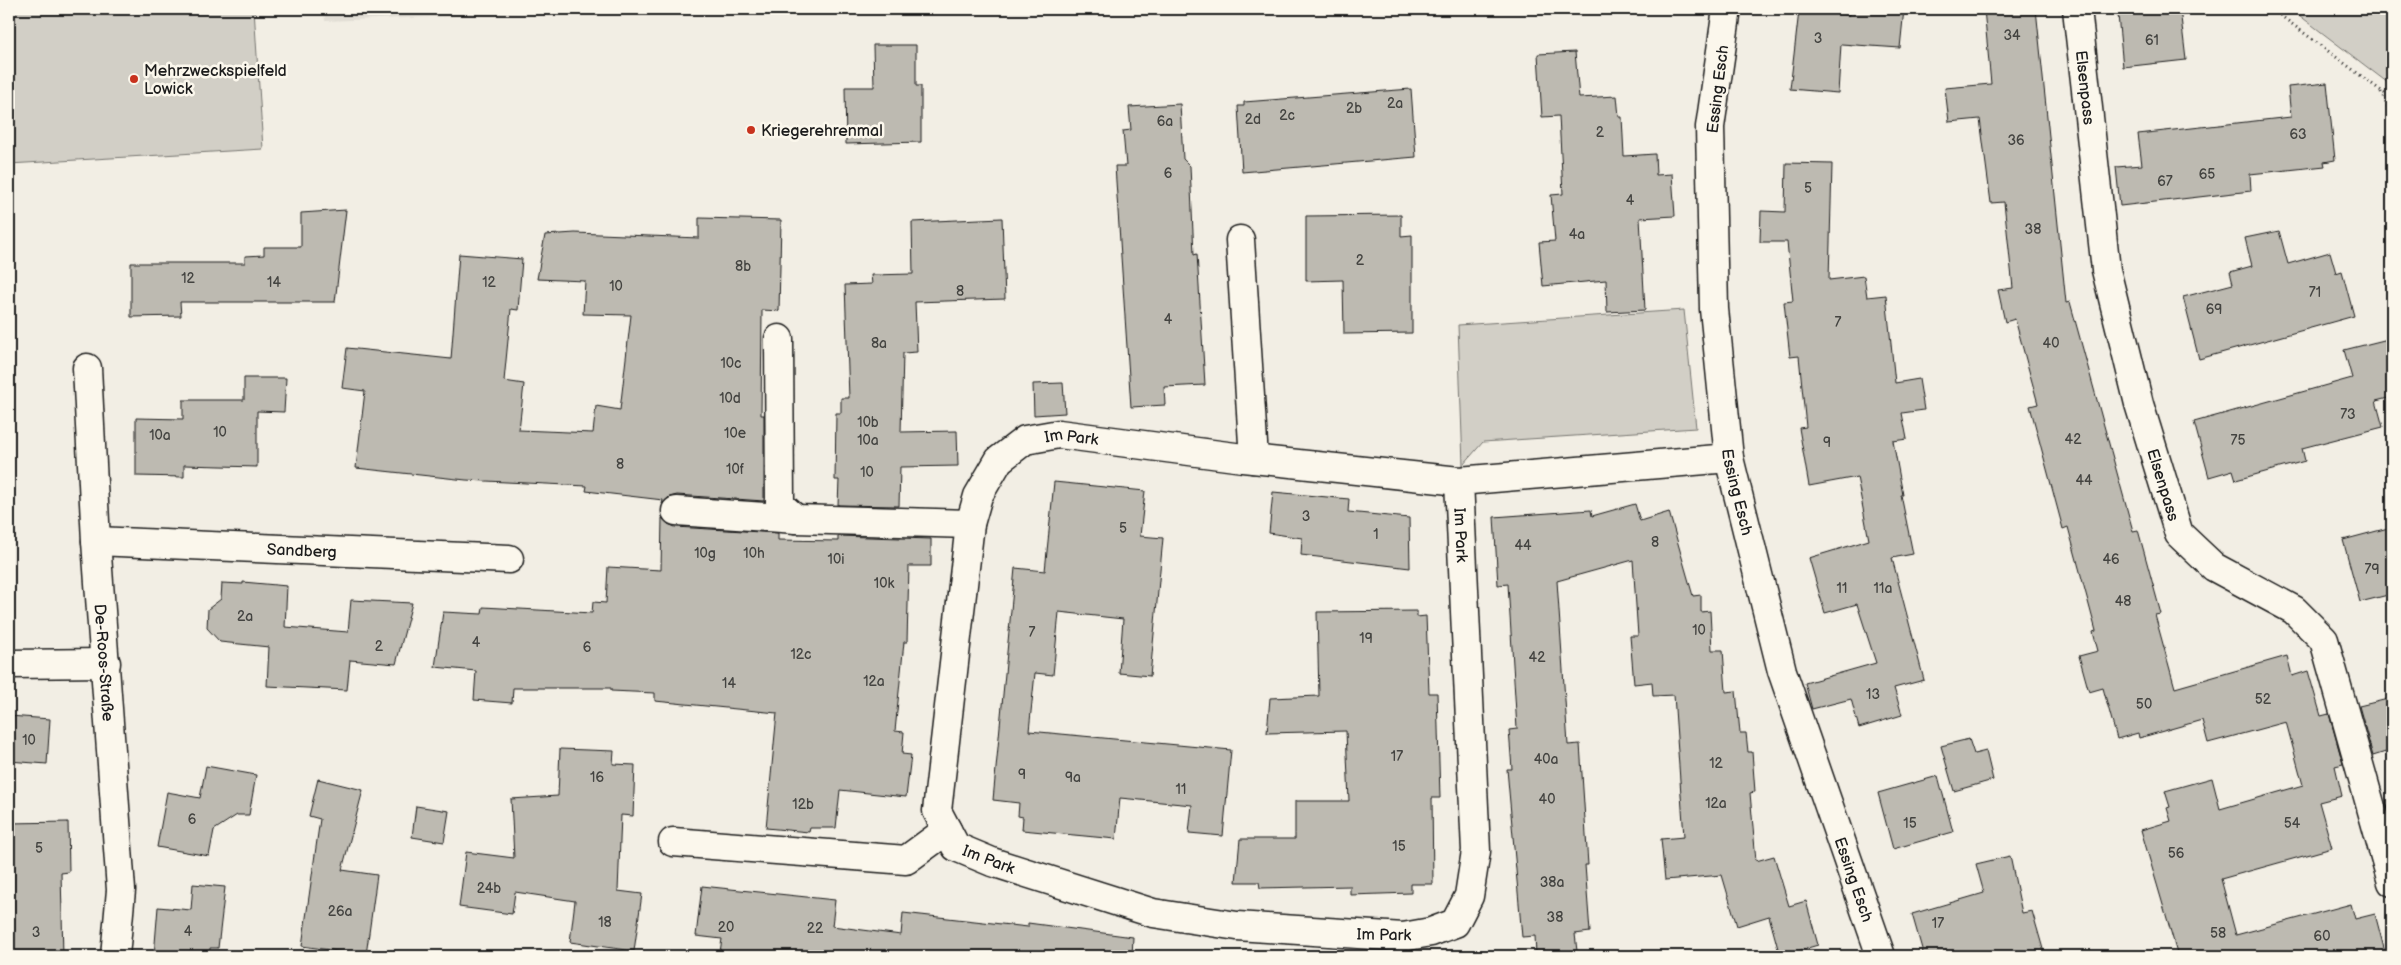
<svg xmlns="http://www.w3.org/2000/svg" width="2401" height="965" viewBox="0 0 2401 965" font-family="'Balsamiq Sans',sans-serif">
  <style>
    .built { fill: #e2ded5 }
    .green { fill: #d2cfc6; stroke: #777671 }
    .building { fill: #bdbab1; stroke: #1c1c1c }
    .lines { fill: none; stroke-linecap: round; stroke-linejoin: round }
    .minor-casing { stroke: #1c1c1c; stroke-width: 31 }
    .path { stroke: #1c1c1c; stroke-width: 3; stroke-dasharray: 1 4; stroke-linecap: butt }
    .minor { stroke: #fbf7ec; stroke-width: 28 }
    .poi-dot { fill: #c8321e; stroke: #fbf7ec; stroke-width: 2 }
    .labels { text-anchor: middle; stroke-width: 5; stroke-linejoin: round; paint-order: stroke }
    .number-label { font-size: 14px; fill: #444441 }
    .poi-label { font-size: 16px; fill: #1c1c1c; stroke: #fbf7ec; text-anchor: start }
    .street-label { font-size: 16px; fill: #1c1c1c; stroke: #fbf7ec }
  </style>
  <rect width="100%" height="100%" fill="#f2eee4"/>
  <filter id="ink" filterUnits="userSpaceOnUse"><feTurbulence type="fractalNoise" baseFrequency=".02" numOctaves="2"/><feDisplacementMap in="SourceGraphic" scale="10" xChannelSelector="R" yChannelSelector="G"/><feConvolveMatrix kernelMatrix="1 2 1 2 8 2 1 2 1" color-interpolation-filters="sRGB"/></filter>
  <g filter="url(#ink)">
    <path class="built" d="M324,9H587V11L325,21Z"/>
    <g class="green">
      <path d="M9,9H254L263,149L9,164Z"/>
      <path d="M2291,9H2392V86Z"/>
      <path d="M1684,310L1696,428L1483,442L1463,465L1458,325Z"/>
    </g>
    <g class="building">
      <path d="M1849,9H1904L1900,48L1841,44L1838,93L1790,89L1799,11L1849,15Z"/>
      <path d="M1984,9H2036L2066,303L2070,302L2133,531L2138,530L2161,614L2155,615L2175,688L2287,656L2292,676L2308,671L2321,716L2329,714L2343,764L2335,766L2342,796L2319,802L2332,848L2221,879L2236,935L2351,904L2355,919L2375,914L2386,956H2178L2141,830L2171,821L2167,808L2170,807L2165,791L2212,778L2220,809L2303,785L2286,722L2208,743L2202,720L2139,738L2138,733L2117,739L2103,688L2089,692L2079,656L2098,651L2093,632L2096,631L2068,527L2063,529L2030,406L2038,404L2015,319L2005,322L1998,290L2013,288L2004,202L1991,203L1980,119L1949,122L1945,88L1991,84Z"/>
      <path d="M2138,9H2180L2186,60L2123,67L2118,15L2138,13Z"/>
      <path d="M873,45H916V86H921V142L846,144L845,87H874Z"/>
      <path d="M1575,52L1579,98L1617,96L1619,117H1622L1624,156L1655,154L1656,175L1672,174L1675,216L1640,218L1645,310L1607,312L1606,280L1543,286L1539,242L1555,241L1551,195L1563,194L1559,116L1542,117L1538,54Z"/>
      <path d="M2327,83L2335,160L2324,162L2325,166L2250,174L2251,191L2120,206L2116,167L2142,165L2138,134L2291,117L2288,87Z"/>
      <path d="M1411,89L1416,157L1242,172L1238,106H1244V102Z"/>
      <path d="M1180,104L1183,159L1190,166L1194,255L1197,254L1205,385L1164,387L1165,405L1131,407L1115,166H1126L1123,131L1131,130L1129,107Z"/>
      <path d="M1786,163L1832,164L1829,280L1864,276L1867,297L1886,295L1895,383L1919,379L1924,410L1902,413L1907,439L1893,441L1903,495H1901L1913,554L1892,558L1924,680L1894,688L1902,715L1859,728L1851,699L1812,709L1805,683L1876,663L1857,604L1825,613L1809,558L1869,540L1857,477L1809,486L1799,428L1806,427L1799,356L1790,357L1784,302L1793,301L1787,242H1760L1761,211L1785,212Z"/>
      <path d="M346,210L335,302H180L181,316L131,317V263H245V256L264,255V247H301V213Z"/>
      <path d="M1401,215V236L1412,235V333L1344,334L1343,280L1306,281V216Z"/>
      <path d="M699,218L781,220L779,311L762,310L761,415H764V501L677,495L669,497L662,504L663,500L586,491L587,486L466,480L356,468L365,391L342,388L347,348L451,359L459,254L522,259L518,310L511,309L504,381L524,384L519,430L593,433L596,406L620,410L631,315L583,314L585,281L537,279L545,235L575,233L699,238Z"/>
      <path d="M1002,218L1005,299L915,302L917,352L903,353L901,432L957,431L958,466L900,467L899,506L838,505L839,480H835L836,413H841V398H849L845,285L872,284L871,275L913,274L912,222Z"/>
      <path d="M2279,231L2288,264L2330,252L2336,273L2342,271L2354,316L2199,359L2183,297L2233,284L2230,272L2252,266L2245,238Z"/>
      <path d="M2392,338V397L2376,401L2383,427L2302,448L2305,461L2236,480L2233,470L2209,477L2194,422L2352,378L2344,350Z"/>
      <path d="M244,378H286L284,412L257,411V467L184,465V477L136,476V418L183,419V400H244Z"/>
      <path d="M1063,383L1065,413L1034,415L1033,384Z"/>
      <path d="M1054,482L1145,491L1140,536L1163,538L1150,676L1119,673L1123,619L1059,612L1053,675L1035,673L1029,731L1231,750L1223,836L1189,833L1192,805L1120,798L1116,839L1022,830L1023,817L1018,816L1019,803L993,800L1015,568L1045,571Z"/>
      <path d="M1273,492L1349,499L1348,512L1409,518L1410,568L1301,555L1302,538L1269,533Z"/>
      <path d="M1635,504L1640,521L1669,512L1693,596L1701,595V612L1710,611L1712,650H1723L1726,692L1736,691L1740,733H1746L1748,752H1752L1755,792L1750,793L1756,861L1774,856L1789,906L1806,901L1818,945L1780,956L1769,916L1737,926L1722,875L1665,880L1661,839L1684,837L1674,695L1653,696L1652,682L1634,684L1630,636H1638L1633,560L1557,581L1568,745L1580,744L1588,865H1585L1590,932L1575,934L1577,951L1536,954L1535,936L1522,937L1507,769H1512L1509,730L1517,729L1508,584L1498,585L1494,517L1591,510L1592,516Z"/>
      <path d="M662,518L668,524L675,527L778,533V540L838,541V536L931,539V566H909L907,642H904L895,731L904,732L902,754L911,755L906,797L840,790L836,828H810L809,832L766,828L777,713L655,701V693L611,691V688H513L512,703L474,700L476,671L435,667L443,612L482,614L483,607L592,613L593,602L606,603L608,567L661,570Z"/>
      <path d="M2392,527V594L2360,602L2343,540Z"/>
      <path d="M243,582L287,586L285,627L348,632L351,600L412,603L396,664L350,660L347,690L267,686L269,647L220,642L207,628L208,609L221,599L222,583L243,584Z"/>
      <path d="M1417,611V617L1426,616L1429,693H1437L1440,798H1432L1433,884H1411V893L1350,895V886L1260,888L1259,882H1236L1240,839H1295V801H1349L1346,731L1267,733L1270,698L1319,696L1317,612Z"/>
      <path d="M2392,698V750L2373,756L2359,706Z"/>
      <path d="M9,716L50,719L47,764L9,761Z"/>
      <path d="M1969,739L1974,754L1986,751L1993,780L1954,791L1941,746Z"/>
      <path d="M560,749L614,751L613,764L635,765L633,816L621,815L618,891L642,894L634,951L570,942L575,901L515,892L512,914L459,907L466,852L514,858L511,799L558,796Z"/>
      <path d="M206,766L256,775L249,815H237L214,830L209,856L157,847L167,792L200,798Z"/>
      <path d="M1938,776L1953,832L1893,849L1878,793Z"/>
      <path d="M318,779L363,790L342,870L377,875L366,955L302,946L320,819L309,816Z"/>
      <path d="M416,806L449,811L444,842L412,837Z"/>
      <path d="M68,822L69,872L61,873L63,956H9V823Z"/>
      <path d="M2010,856L2022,913L2032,911L2045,956H1924L1912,914L1984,893L1976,864Z"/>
      <path d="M193,884L225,887L218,948H210V956H154L158,907L191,910Z"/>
      <path d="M702,886L835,900L832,926L901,935L903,913L1028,927V923L1133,937L1132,956H757L720,952L722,939L696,936Z"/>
    </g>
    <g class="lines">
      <g class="minor-casing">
        <g id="minor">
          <path id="s1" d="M1727,9L1710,127L1714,309L1729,458L1782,671L1881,956"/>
          <path id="s2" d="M2077,9L2106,270L2139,404L2179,534L2214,567L2294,610L2324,640L2392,882"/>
          <path d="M1240,240L1254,459"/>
          <path id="s3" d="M87,368L96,541L121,890L115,956"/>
          <path id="s4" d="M1459,481L1476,851L1469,896L1455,923L1431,932L1403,937L1237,926L1153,913L992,862L956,847L937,811L970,524L978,496L999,460L1025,440L1059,434L1243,458L1459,481L1729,458"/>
          <path d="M676,511L796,519L780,505L779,339"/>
          <path d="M796,519L970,524"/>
          <path id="s5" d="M96,541L509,559"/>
          <path d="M9,664L106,663"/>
          <path d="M673,842L906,860L947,830"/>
        </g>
      </g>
      <g class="path">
        <path d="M2272,9L2392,99"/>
        <path d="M2381,92L2392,116"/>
      </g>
      <use href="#minor" class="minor"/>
    </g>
  </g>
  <g class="poi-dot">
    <circle cx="134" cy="79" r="5"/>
    <circle cx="751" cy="130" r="5"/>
  </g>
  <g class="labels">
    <g class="number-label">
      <text x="2012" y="40">34</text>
      <text x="1818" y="43">3</text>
      <text x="2152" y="45">61</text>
      <text x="1395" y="108">2a</text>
      <text x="1354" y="113">2b</text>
      <text x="1287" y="120">2c</text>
      <text x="1253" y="124">2d</text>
      <text x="1165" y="126">6a</text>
      <text x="1600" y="137">2</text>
      <text x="2298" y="139">63</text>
      <text x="2016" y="145">36</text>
      <text x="1168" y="178">6</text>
      <text x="2207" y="179">65</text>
      <text x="2165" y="186">67</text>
      <text x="1808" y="193">5</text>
      <text x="1630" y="205">4</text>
      <text x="2033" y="234">38</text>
      <text x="1577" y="239">4a</text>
      <text x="1360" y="265">2</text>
      <text x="743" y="271">8b</text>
      <text x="188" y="283">12</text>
      <text x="274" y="287">14</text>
      <text x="489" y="287">12</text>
      <text x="616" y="291">10</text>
      <text x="960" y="296">8</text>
      <text x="2315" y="297">71</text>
      <text x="2214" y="314">69</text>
      <text x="1168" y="324">4</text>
      <text x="1838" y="327">7</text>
      <text x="879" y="348">8a</text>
      <text x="2051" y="348">40</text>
      <text x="731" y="368">10c</text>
      <text x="730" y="403">10d</text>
      <text x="2348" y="419">73</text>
      <text x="868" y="427">10b</text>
      <text x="220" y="437">10</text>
      <text x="735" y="438">10e</text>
      <text x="160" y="440">10a</text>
      <text x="2073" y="444">42</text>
      <text x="868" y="445">10a</text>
      <text x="2238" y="445">75</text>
      <text x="1827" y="447">9</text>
      <text x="620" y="469">8</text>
      <text x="735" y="474">10f</text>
      <text x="867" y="477">10</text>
      <text x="2084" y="485">44</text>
      <text x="1306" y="521">3</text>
      <text x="1123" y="533">5</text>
      <text x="1376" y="539">1</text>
      <text x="1655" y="547">8</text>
      <text x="1523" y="550">44</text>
      <text x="705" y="558">10g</text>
      <text x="754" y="558">10h</text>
      <text x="836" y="564">10i</text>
      <text x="2111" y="564">46</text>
      <text x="2372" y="574">79</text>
      <text x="884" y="588">10k</text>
      <text x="1842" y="593">11</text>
      <text x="1883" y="593">11a</text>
      <text x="2123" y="606">48</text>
      <text x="245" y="621">2a</text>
      <text x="1699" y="635">10</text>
      <text x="1032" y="637">7</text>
      <text x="1366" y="643">19</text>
      <text x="476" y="647">4</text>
      <text x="379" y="651">2</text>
      <text x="587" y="652">6</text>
      <text x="801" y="659">12c</text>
      <text x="1537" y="662">42</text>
      <text x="874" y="686">12a</text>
      <text x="729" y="688">14</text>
      <text x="1873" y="699">13</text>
      <text x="2263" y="704">52</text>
      <text x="2144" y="709">50</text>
      <text x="29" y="745">10</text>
      <text x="1397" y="761">17</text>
      <text x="1546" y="764">40a</text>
      <text x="1716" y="768">12</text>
      <text x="1022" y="779">9</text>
      <text x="597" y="782">16</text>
      <text x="1073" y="782">9a</text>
      <text x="1181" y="794">11</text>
      <text x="1547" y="804">40</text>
      <text x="1716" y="808">12a</text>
      <text x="803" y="809">12b</text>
      <text x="192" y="824">6</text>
      <text x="1910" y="828">15</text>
      <text x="2292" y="828">54</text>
      <text x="1399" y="851">15</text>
      <text x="39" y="853">5</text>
      <text x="2176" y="858">56</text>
      <text x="1552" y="887">38a</text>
      <text x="489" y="893">24b</text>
      <text x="340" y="916">26a</text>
      <text x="1555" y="922">38</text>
      <text x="605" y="927">18</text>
      <text x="1938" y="928">17</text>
      <text x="726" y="932">20</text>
      <text x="815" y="933">22</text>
      <text x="188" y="936">4</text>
      <text x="36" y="937">3</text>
      <text x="2218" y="938">58</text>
      <text x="2322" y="941">60</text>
    </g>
    <g class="poi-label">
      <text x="144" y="76">Mehrzweckspielfeld<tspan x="144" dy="18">Lowick</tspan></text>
      <text x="761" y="136">Kriegerehrenmal</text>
    </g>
    <g class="street-label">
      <text dy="6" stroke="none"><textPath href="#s2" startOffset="79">Elsenpass</textPath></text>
      <text transform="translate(1717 89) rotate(-83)" y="6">Essing Esch</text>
      <text dy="6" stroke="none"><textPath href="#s4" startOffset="1440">Im Park</textPath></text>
      <text dy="6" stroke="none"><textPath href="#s2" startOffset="485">Elsenpass</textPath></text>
      <text dy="6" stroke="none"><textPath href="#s1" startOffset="486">Essing Esch</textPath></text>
      <text dy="6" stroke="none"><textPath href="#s4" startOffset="54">Im Park</textPath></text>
      <text dy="6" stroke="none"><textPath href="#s5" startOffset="206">Sandberg</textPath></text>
      <text dy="6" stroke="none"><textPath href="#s3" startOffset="295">De-Roos-Straße</textPath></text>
      <text transform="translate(989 859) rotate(21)" y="6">Im Park</text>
      <text dy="6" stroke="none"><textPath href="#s1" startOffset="891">Essing Esch</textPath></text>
      <text transform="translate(1384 934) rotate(1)" y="6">Im Park</text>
    </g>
  </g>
  <rect width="2401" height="965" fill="none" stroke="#fbf7ec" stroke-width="30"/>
  <rect x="15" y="15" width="2371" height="935" fill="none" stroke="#1c1c1c" stroke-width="2" filter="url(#ink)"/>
</svg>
